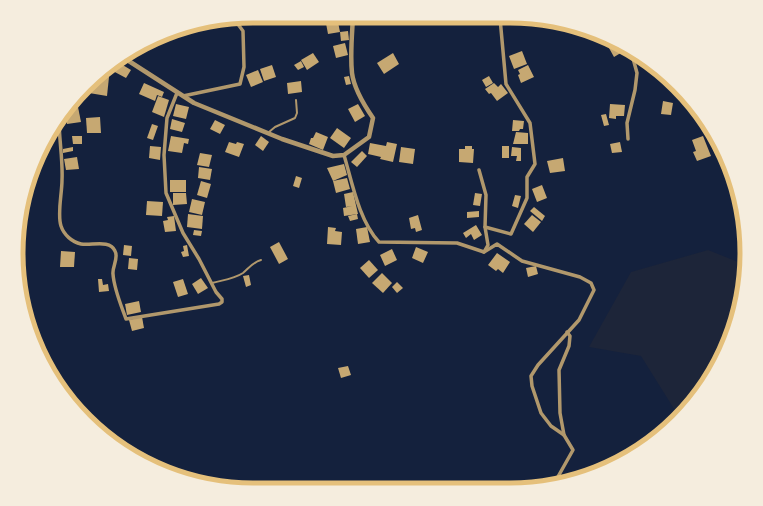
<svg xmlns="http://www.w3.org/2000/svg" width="763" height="506" viewBox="0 0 763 506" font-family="'Public Sans',sans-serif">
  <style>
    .green { fill: #1d2539 }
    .building { fill: #c6a872 }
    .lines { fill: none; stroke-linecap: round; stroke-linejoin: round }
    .service { stroke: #b1986c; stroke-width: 2 }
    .minor { stroke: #b1986c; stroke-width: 3.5 }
    .tertiary { stroke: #b1986c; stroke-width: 4.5 }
    .rim { fill: none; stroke: #e5c07b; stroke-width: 5 }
  </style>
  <rect width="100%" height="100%" fill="#14213d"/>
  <path class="green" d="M708,250L743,264L734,329L688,409L674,421L676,412L641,356L589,347L631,272Z"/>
  <g class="building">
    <path d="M337,17L340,32L328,34L325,18Z"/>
    <path d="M215,22V25L204,28L203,24Z"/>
    <path d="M348,31L349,40L341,41L340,32Z"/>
    <path d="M345,43L348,55L336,58L333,46Z"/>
    <path d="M618,43L627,48L623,49L624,51L614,57L609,48Z"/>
    <path d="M522,51L527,64L514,69L509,56Z"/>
    <path d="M313,53L319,62L307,70L301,60Z"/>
    <path d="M393,53L399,64L384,74L377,63Z"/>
    <path d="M116,61L131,70L126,78L111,70Z"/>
    <path d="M301,61L304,67L298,70L294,65Z"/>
    <path d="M272,65L276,77L264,81L260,69Z"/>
    <path d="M528,65L534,77L521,83L518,75L520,74L518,70Z"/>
    <path d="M258,70L263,82L251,87L246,75Z"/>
    <path d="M100,76L109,77L107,96L89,93L90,85Z"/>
    <path d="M349,76L351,84L346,85L344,77Z"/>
    <path d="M489,76L493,83L486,87L482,80Z"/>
    <path d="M301,81L302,92L288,94L287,83Z"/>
    <path d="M144,83L164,92L162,97L157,95L155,101L139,94Z"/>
    <path d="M494,83L498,87L501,84L508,93L497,101L491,93L489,94L485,89Z"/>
    <path d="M158,96L169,100L164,117L152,112Z"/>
    <path d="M663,101L673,103L671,115L661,114Z"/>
    <path d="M176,104L189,107L186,119L173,116Z"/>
    <path d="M358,104L365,116L355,122L348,109Z"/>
    <path d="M610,104L625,105L624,116H616V119L609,118Z"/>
    <path d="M78,107L81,122L67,124L65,109Z"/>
    <path d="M606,114L609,125L604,126L601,115Z"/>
    <path d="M100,117L101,133H87L86,118Z"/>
    <path d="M172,119L185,123L182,132L170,129Z"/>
    <path d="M215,120L225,125L220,134L210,129Z"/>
    <path d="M513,120L524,121L523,129H520L519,131H512Z"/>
    <path d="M152,124L158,126L153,140L147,138Z"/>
    <path d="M337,128L351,138L344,148L330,138Z"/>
    <path d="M316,132L328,137L323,150L309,144L311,138H313Z"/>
    <path d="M516,132L528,133V144H513Z"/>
    <path d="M72,136H82V144H73Z"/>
    <path d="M171,136L189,139L188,144L184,143L182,153L168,151Z"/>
    <path d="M261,136L269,142L263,151L255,145Z"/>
    <path d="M703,136L711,156L697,161L693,152L696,151L692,140Z"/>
    <path d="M229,142L236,144L237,142L244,144L239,157L225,152Z"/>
    <path d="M387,142L397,144L393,162L380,159L381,157L368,154L370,143L386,146Z"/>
    <path d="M620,142L622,152L612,153L610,144Z"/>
    <path d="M150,146L161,147L160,160L149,158Z"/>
    <path d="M465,146H472V149H474L473,163L459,162V149H465Z"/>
    <rect x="502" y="146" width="7" height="12"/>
    <path d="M73,147V151L63,153V149Z"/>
    <path d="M401,147L415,149L413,164L399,162Z"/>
    <path d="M512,147L521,148V161H516L517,156H511Z"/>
    <path d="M362,151L367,156L357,167L351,162Z"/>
    <path d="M200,153L212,155L209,167L197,165Z"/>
    <path d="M77,157L79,169L66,170L64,159Z"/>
    <path d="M563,158L565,171L550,173L547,161Z"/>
    <path d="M344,164L347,175L333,181L327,168Z"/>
    <path d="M199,167L212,169L210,180L198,178Z"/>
    <path d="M296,176L302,178L299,188L293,186Z"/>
    <path d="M347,178L350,189L336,193L333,181Z"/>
    <rect x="170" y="180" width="16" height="12"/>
    <path d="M201,181L211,184L207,198L197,195Z"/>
    <path d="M542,185L547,198L537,202L532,189Z"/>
    <path d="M353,192L358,214L344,216L343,208L352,206L346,207L344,194Z"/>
    <path d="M173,193H186L187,204L173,205Z"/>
    <path d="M475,193L482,194L480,206L473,205Z"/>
    <path d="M515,195L521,196L518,208L512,206Z"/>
    <path d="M192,199L205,202L202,215L189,212Z"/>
    <path d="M147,201L163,202L162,216L146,215Z"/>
    <path d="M534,207L545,216L542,221L530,211Z"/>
    <path d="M479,211V217L467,218V212Z"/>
    <path d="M188,214L203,216L202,229L187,227Z"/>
    <path d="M357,214L358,219L350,221L348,216Z"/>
    <path d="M418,215L422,230L416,232L415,228L411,229L409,218Z"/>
    <path d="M532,215L541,222L533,232L524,224Z"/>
    <path d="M174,216L176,231L165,232L163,221L168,220L167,217Z"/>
    <path d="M476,225L482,235L474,240L471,234L466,238L463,233Z"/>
    <path d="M328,227L336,228L335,231L342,232L341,245L327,244Z"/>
    <path d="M367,227L370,242L358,244L356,229Z"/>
    <path d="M194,230L202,231L201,236L193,235Z"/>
    <path d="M279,242L288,259L279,264L270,247Z"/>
    <path d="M124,245L132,246L131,256L123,255Z"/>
    <path d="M187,245L189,256L183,257L181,252L184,251L183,246Z"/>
    <path d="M416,247L428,252L423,263L412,258Z"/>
    <path d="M392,249L397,260L385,266L380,255Z"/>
    <path d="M61,251L75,252L74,267H60Z"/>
    <path d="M497,253L510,262L503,273L498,269L496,271L488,265Z"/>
    <path d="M129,258L138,259L137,270L128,269Z"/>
    <path d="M369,260L378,270L369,278L360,268Z"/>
    <path d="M536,266L538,274L528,277L526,268Z"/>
    <path d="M382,273L392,283L383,293L372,283Z"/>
    <path d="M249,275L251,285L246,287L243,276Z"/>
    <path d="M201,278L208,288L198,294L192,284Z"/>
    <path d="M98,279H102L103,285L108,284L109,291L99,292Z"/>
    <path d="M183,279L188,294L178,297L173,282Z"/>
    <path d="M397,282L403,288L397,293L392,287Z"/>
    <path d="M139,301L141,312L127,315L125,304Z"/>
    <path d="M142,317L144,328L132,331L129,320Z"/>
    <path d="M348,366L351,375L341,378L338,368Z"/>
  </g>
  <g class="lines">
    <g class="service">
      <path d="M269,132L275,127L295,118L297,113L296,100"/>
      <path d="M212,283C223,280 234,279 243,273C249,268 253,262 261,260"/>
    </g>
    <g class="minor">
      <path d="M183,96L240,84L244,67L243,31L234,19"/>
      <path d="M59,119C59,139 63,160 62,180C62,194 57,214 61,226C64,235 72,242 81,244C91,246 110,239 115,251C119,258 112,267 113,274C114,289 121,305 126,319L219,304L222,302V299L216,292L199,259L183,233L166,193L164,155L167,118L177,93"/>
      <path d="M628,139L627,123L635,90L637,73L631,51"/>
      <path d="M344,155C352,182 359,221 379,242L457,243L484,252L488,245L485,227"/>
      <path d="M479,170L486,195L485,227L511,234L527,198V177L535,164L530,123L506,84L500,18"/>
      <path d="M484,252L497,244L522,261L580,277L591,283L594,290L579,320L538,365L531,376L532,386L541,413L551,426L564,435"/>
      <path d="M555,482L573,450L564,435L560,413L559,370L569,346L570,336L567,332"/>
    </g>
    <path class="tertiary" d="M121,56L194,103L282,139L333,156L344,155L369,137L373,118C364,105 354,89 352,73C350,55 352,35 353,17"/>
  </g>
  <path d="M0 0H763V506H0ZM253 23H510A230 230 0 0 1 740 253V253A230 230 0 0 1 510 483H253A230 230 0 0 1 23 253V253A230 230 0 0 1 253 23Z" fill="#f5edde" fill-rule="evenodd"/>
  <path class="rim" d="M253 23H510A230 230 0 0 1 740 253V253A230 230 0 0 1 510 483H253A230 230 0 0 1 23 253V253A230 230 0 0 1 253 23Z"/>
</svg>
